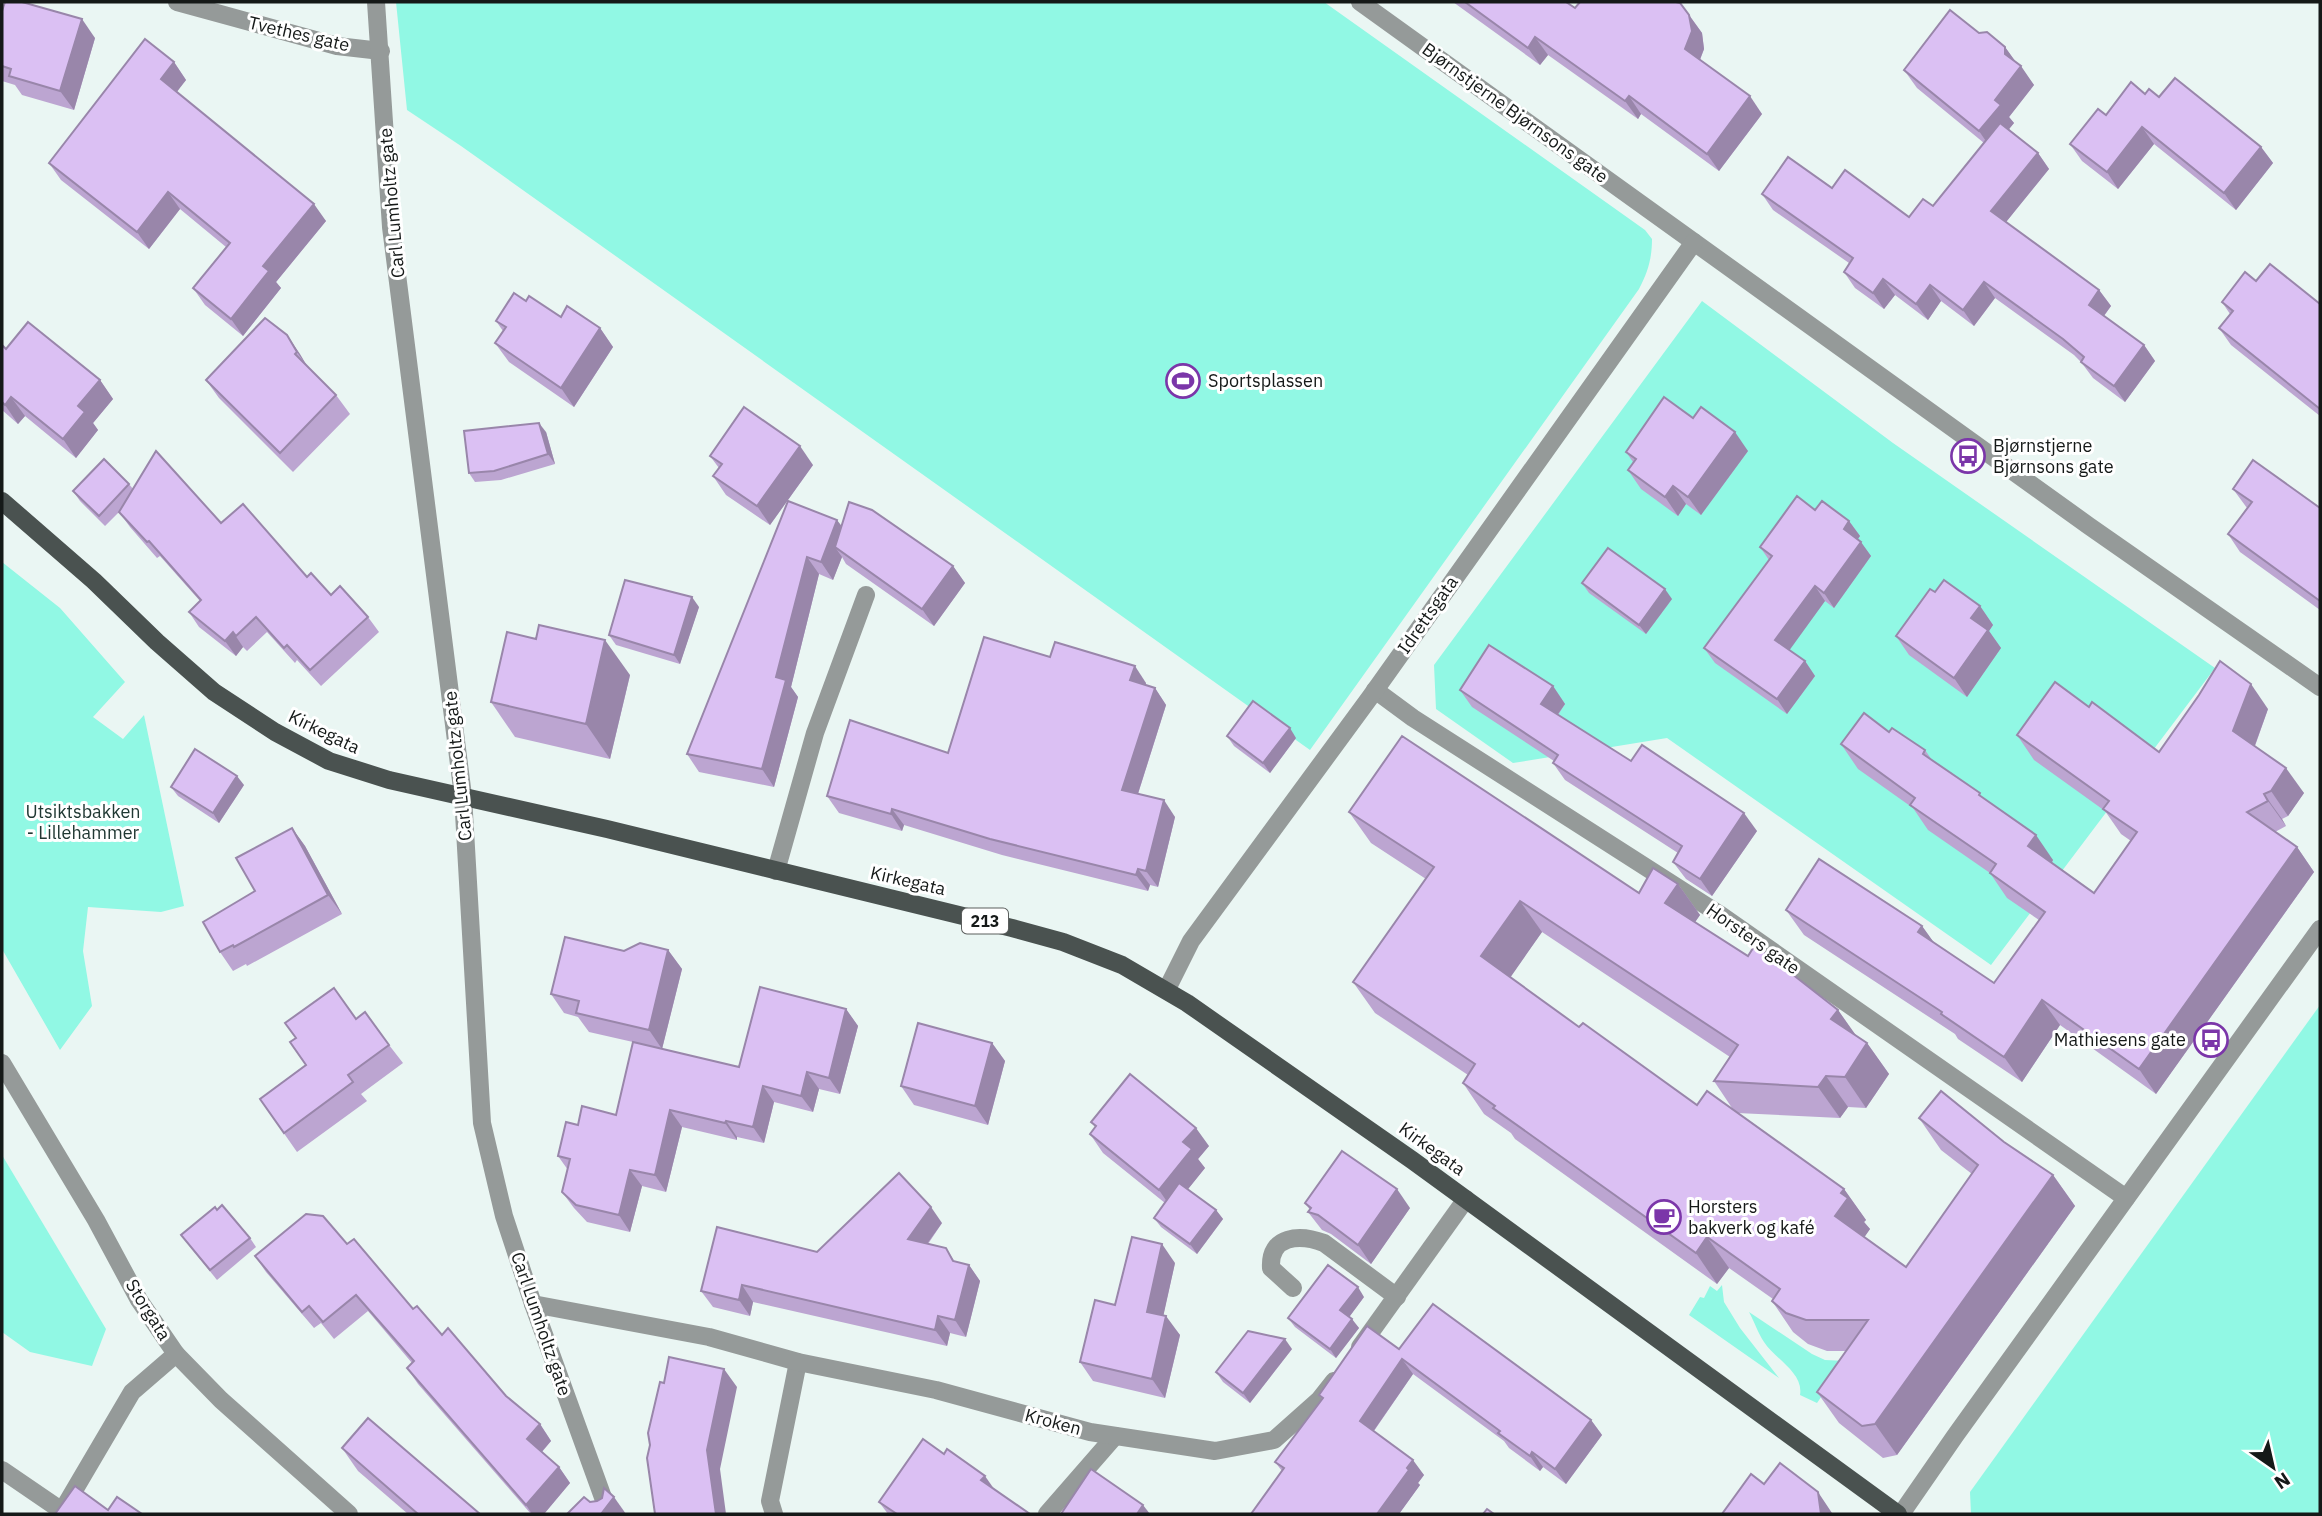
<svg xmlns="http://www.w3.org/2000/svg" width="2322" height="1516" viewBox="0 0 2322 1516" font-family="'IBM Plex Sans',sans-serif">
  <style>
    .green { fill: #91f8e4 }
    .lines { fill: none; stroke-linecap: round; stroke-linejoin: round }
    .lane { stroke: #959a99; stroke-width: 18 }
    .street { stroke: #959a99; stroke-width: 18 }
    .primary { stroke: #4a5250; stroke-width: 18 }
    .wall { fill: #bca5d1; fill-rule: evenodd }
    .shaded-wall { fill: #9986aa }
    .building { fill: #dbc0f3; stroke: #9986aa; stroke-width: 2 }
    .labels { text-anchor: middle; stroke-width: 6; stroke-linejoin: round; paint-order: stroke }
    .shield { fill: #fff; stroke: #5b5e5d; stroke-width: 2 }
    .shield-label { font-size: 16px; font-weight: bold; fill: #151918 }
    .street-label { font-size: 18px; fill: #151918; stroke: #fff }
    .poi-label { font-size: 18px; fill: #151918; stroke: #fff; text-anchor: start }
    .park-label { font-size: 18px; fill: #203833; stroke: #fff }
  </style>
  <rect width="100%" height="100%" fill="#eaf6f3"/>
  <g class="green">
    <path d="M396,2H1324L1645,230L1652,239C1652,258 1648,272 1639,289L1310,750L461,146L407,110Z"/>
    <path d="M1702,301L1893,443L2215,668L1991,965L1667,738L1513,763L1436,709L1434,665Z"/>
    <path d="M2,562L60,608L125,682L93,717L123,739L144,715L184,906L161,912L88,907L83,951L92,1006L60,1050L2,949Z"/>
    <path d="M2320,1005V1514H1971L1970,1492Z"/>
    <path d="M2,1155L106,1329L92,1366L30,1352L2,1332Z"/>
    <path d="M1722,1285L1724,1302L1740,1328L1779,1378L1689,1315L1700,1297L1704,1298L1710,1286L1717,1291Z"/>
    <path d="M1749,1312L1812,1354L1825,1360L1846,1361L1817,1403L1800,1395C1804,1373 1775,1359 1764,1342C1758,1333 1754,1321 1749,1312Z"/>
  </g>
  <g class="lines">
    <g class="lane">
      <path d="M776,871L815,733L866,595"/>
      <path d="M1293,1288L1271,1268C1269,1235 1300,1234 1324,1243L1397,1297"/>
      <path d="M2,1470L62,1511L132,1392L176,1354"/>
      <path d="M774,1514L770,1501L798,1362"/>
      <path d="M1047,1514L1115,1436"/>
    </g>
    <g class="street">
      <path d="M177,2L337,46L381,51"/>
      <path d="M376,2L391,227L463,796L482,1123L504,1216L533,1304L609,1514"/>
      <path d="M1360,2L2089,526L2320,687"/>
      <path d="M1375,690L1413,718L1719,914L2126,1198"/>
      <path d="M1167,989L1191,941L1371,696L1694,242"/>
      <path d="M2,1063L96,1220L139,1300L176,1354L221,1400L349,1514"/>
      <path d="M533,1304L709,1337L798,1362L936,1390L1090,1432L1215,1451L1274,1440L1319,1400L1334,1381"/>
      <path d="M1360,1347L1466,1199"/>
      <path d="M1901,1514L1955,1436L2320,929"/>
    </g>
    <path class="primary" d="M2,501L94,581L157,642L214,692L275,732L329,761L389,780L607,829L1012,928L1063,942L1122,965L1187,1003L1412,1160L1898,1514"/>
  </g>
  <g class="wall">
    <path d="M1453,2H1566L1575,8L1689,15L1702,33L1704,49L1700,60L1762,114L1719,171L1641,114L1638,119L1548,55L1540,65Z"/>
    <path d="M2,11L95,38L74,110L22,95L15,85L2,81Z"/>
    <path d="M1979,33L2005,47L2015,61L2034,85L2009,117L2014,123L2009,129L2038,153L2049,169L2006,222L2099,290L2111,306L2104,316L2144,345L2155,361L2125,402L2093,378L2081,362L2074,355L1995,298L1974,326L1941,301L1928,320L1895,295L1884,309L1855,288L1844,272L1849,263L1773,210L1762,194L1832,188L1909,217L1933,206L1984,143L1917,88L1904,70Z"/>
    <path d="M174,62L186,80L176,92L326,221L276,282L281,288L243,336L205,305L193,288L226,247L180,209L149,249L61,180L49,163Z"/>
    <path d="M2145,94L2159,97L2261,147L2273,163L2236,210L2154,144L2118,189L2082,161L2070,144L2106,115Z"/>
    <path d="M2256,281L2320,304V416L2231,345L2219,328L2230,314L2222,302Z"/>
    <path d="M526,301L561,317L600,328L613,347L574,407L509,362L495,343L503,331L496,321Z"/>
    <path d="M287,335L307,366L336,395L350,414L293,472L219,398L206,380Z"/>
    <path d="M2,345L6,349L100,380L113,399L93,423L98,430L76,458L25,416L18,424L2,410Z"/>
    <path d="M1693,418L1748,451L1701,515L1686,504L1678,516L1641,489L1628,470L1633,462L1626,452Z"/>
    <path d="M546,432L555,464L501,480L475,482L469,473Z"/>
    <path d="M710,456L813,465L770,525L726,495L713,476L719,468Z"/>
    <path d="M129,484L133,489L221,523L307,577L331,595L368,617L379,632L321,686L297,660L295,663L267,632L247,651L243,647L236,656L199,627L189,612L200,601L160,556L157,558L130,527L119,512L120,511L105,526L80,501L73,491Z"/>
    <path d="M2233,489L2320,508V610L2240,552L2228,534L2247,508Z"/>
    <path d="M788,501L841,526L953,566L965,583L934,626L846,564L842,557L833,580L819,574L791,687L798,697L774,787L699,772L687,754Z"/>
    <path d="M1815,510L1849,521L1860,536L1858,539L1871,556L1834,608L1825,601L1789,650L1805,661L1815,676L1787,714L1715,663L1704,648L1769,560L1760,547Z"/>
    <path d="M1582,583L1672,599L1646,634L1589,593Z"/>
    <path d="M1935,592L1980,606L1993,625L1989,631L2001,648L1967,697L1909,655L1896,636Z"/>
    <path d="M699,607L680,664L616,645L609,635Z"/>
    <path d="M1050,657L1146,683V685L1155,688L1166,705L1138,794L1175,817L1158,887L1150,885L1148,891L1002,855L904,825L902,831L839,813L827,796L948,753Z"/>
    <path d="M630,675L610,759L515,737L491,702Z"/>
    <path d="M1553,686L1565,704L1558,715L1631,761L1757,831L1712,896L1686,879L1673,862L1678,853L1565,780L1553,763L1554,761L1472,707L1460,690Z"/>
    <path d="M2089,707L2159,752L2268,709L2255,746L2304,793L2288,816L2282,819L2286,826L2275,832L2297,847L2314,872L2156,1094L2060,1025L2022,1082L1958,1039L1955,1034L1804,935L1786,910L1922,926L1934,943L1994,983L2039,920L2007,898L1990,873L1928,830L1913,808L1858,769L1841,744L1925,750L1932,760L1984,799L2053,860L2052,863L2094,893L2131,841L2121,834L2105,811L2034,760L2017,735Z"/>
    <path d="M1227,736L1296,738L1270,773L1234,746Z"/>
    <path d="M244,785L219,823L178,796L171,787Z"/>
    <path d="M1349,812L1639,893L1678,884L1700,915L1695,922L1748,956L1838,1010L1855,1035L1867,1043L1889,1074L1866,1108L1848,1107L1840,1118L1737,1113L1844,1189L1866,1220L1864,1222L1870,1229L1864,1237L1906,1267L1972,1174L1941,1150L1919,1118L2004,1142L2053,1175L2075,1206L1897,1455L1883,1458L1839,1423L1817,1392L1846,1351H1827L1808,1344L1793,1332L1772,1301L1773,1299L1729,1268L1717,1284L1515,1139L1511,1133L1484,1114L1463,1083L1468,1075L1375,1013L1353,982L1426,879L1371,843ZM1542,932L1730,1057L1714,1081L1734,1111L1697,1105L1579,1027L1510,977Z"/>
    <path d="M292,828L305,846L342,914L247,966L246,964L233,971L220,952Z"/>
    <path d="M668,950L682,969L662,1049L739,1067L846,1009L858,1026L840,1094L819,1089L813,1112L774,1102L764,1143L737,1137V1140L682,1127L666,1192L642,1186L630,1232L587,1222L574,1208L562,1192L568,1170L558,1156L578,1125L616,1115L633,1042L589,1032L578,1017L564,1013L551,994L624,951Z"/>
    <path d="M356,1019L389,1045L403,1063L361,1094L367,1101L297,1152L260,1099L305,1065Z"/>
    <path d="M992,1043L1005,1061L988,1125L914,1105L901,1086Z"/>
    <path d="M1091,1122L1209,1146L1198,1159L1205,1168L1188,1189L1216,1210L1223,1219L1197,1254L1161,1227L1154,1218L1165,1203L1103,1153L1090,1134L1095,1127Z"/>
    <path d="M1305,1203L1410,1208L1371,1264L1331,1234L1322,1230L1308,1212L1310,1210Z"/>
    <path d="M942,1223L928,1244L946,1248L955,1262L969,1265L980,1281L966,1337L950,1333L947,1346L753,1302L750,1316L713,1307L701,1291L817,1252Z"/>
    <path d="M181,1235L250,1238L256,1247L217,1280Z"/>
    <path d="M347,1244L413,1309L506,1396L540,1424L551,1441L542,1452L559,1467L570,1483L544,1514H531L418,1384L407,1368L412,1363L368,1311L334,1339L321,1323L314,1328L266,1272L255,1256Z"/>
    <path d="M1175,1263L1163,1316L1180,1335L1165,1398L1093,1381L1080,1362L1115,1305Z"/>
    <path d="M1364,1297L1349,1317L1359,1328L1336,1358L1295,1327L1288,1318Z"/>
    <path d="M1292,1349L1250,1403L1223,1382L1216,1372Z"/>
    <path d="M1399,1349L1591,1420L1602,1435L1566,1484L1543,1467L1540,1471L1509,1448L1504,1441L1413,1374L1374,1431L1424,1475L1418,1483L1420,1485L1399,1514H1251L1282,1471L1275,1462L1322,1399L1319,1395Z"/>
    <path d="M342,1448L480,1514H408L358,1471Z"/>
    <path d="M993,1488L1030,1514H888L879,1502Z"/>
  </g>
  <g class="shaded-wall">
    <path d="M1689,15L1702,33L1704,49L1697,67L1685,49Z"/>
    <path d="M82,19L95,38L74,110L60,91Z"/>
    <path d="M1535,37L1548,55L1540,65L1528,48Z"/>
    <path d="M2005,47L2018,65L2021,66L2034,85L2009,117L2014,123L1992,150L1979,131L2005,54Z"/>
    <path d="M174,62L186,80L173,97L161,79Z"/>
    <path d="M1629,96L1641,114L1638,119L1625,101Z"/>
    <path d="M1750,96L1762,114L1719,171L1707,154Z"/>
    <path d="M2142,127L2154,144L2118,189L2107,172Z"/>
    <path d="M2261,147L2273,163L2236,210L2224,193Z"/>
    <path d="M2038,153L2049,169L2002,227L1991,211Z"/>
    <path d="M168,192L180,209L149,249L137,232Z"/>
    <path d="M314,204L326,221L276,282L281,288L243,336L231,319L263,266Z"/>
    <path d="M1883,279L1895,295L1884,309L1873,293Z"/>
    <path d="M1984,282L1995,298L1974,326L1963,310Z"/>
    <path d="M1930,285L1941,301L1928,320L1916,304Z"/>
    <path d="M2099,290L2111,306L2100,321L2089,305Z"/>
    <path d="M600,328L613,347L574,407L561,388Z"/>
    <path d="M287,335L300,354L310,371L297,352Z"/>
    <path d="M2144,345L2155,361L2125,402L2114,386Z"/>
    <path d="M100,380L113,399L93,423L98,430L76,458L63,439L78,406Z"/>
    <path d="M11,397L25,416L18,424L5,405Z"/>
    <path d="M539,423L546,432L555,464L548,454Z"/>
    <path d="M1735,432L1748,451L1701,515L1688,497Z"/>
    <path d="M800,446L813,465L770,525L757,506Z"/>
    <path d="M1673,486L1686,504L1678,516L1665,497Z"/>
    <path d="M837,520L850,537L835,547L842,557L833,580L821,562Z"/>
    <path d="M1849,521L1860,536L1854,544L1844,529Z"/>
    <path d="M1861,542L1871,556L1834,608L1824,593Z"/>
    <path d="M807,557L819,574L791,687L798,697L774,787L762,769L776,677Z"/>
    <path d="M953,566L965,583L934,626L922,609Z"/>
    <path d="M1815,586L1825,601L1786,655L1775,640Z"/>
    <path d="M1665,589L1672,599L1646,634L1639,625Z"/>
    <path d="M692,597L699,607L680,664L674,655Z"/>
    <path d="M1980,606L1993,625L1989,631L2001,648L1967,697L1954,678L1971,618Z"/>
    <path d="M233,632L243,647L236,656L225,641Z"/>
    <path d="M605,640L630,675L610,759L586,724Z"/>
    <path d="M1805,661L1815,676L1787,714L1777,699Z"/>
    <path d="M1135,666L1146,683L1142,697L1130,680Z"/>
    <path d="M2251,684L2268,709L2251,756L2233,731Z"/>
    <path d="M1553,686L1565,704L1553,721L1541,704Z"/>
    <path d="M1155,688L1166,705L1134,806L1122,790Z"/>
    <path d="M1290,728L1296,738L1270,773L1263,763Z"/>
    <path d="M2286,768L2304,793L2288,816L2271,791Z"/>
    <path d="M237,776L244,785L219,823L213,813Z"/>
    <path d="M2264,794L2282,819L2286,826L2268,801Z"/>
    <path d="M1164,800L1175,817L1158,887L1146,871Z"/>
    <path d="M892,809L904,825L902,831L891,814Z"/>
    <path d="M1744,813L1757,831L1712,896L1700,879Z"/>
    <path d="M292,828L305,846L342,914L328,895Z"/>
    <path d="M2036,835L2053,860L2046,871L2028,846Z"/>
    <path d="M2297,847L2314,872L2156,1094L2139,1069Z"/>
    <path d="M1138,869L1150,885L1148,891L1136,875Z"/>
    <path d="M1678,884L1700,915L1687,934L1665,903Z"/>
    <path d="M1520,901L1542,932L1503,988L1481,956Z"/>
    <path d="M1922,926L1940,951L1918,932Z"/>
    <path d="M668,950L682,969L662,1049L649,1030Z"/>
    <path d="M2042,1000L2060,1025L2022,1082L2004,1057Z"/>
    <path d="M846,1009L858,1026L840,1094L829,1078Z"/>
    <path d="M1838,1010L1860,1041L1831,1019Z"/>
    <path d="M992,1043L1005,1061L988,1125L975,1106Z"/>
    <path d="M1867,1043L1889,1074L1866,1108L1845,1077Z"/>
    <path d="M807,1072L819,1089L813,1112L801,1096Z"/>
    <path d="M1826,1076L1848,1107L1840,1118L1818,1087Z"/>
    <path d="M763,1086L774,1102L764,1143L753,1127Z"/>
    <path d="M670,1110L682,1127L666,1192L655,1175Z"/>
    <path d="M726,1121L737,1137V1140L725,1123Z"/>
    <path d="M1196,1128L1209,1146L1198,1159L1205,1168L1172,1209L1159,1190L1183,1142Z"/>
    <path d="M630,1170L642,1186L630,1232L619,1215Z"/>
    <path d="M2053,1175L2075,1206L1897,1455L1875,1424Z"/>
    <path d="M1397,1189L1410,1208L1371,1264L1358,1245Z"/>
    <path d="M1844,1189L1866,1220L1864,1222L1870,1229L1857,1248L1835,1216L1841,1193Z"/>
    <path d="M931,1207L942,1223L919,1255L908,1239Z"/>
    <path d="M1216,1210L1223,1219L1197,1254L1190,1244Z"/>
    <path d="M1707,1237L1729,1268L1717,1284L1696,1253Z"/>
    <path d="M1162,1244L1175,1263L1160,1331L1147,1312Z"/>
    <path d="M969,1265L980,1281L966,1337L955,1320Z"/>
    <path d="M742,1285L753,1302L750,1316L739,1300Z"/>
    <path d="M1358,1287L1364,1297L1347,1320L1340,1310Z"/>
    <path d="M938,1316L950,1333L947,1346L935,1330Z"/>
    <path d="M1166,1316L1180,1335L1165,1398L1152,1379Z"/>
    <path d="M1352,1319L1359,1328L1336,1358L1330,1349Z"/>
    <path d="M1285,1339L1292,1349L1250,1403L1243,1393Z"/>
    <path d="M1402,1359L1413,1374L1370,1436L1360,1421Z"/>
    <path d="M724,1369L737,1387L720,1469L726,1514H716L707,1450Z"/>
    <path d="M1591,1420L1602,1435L1566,1484L1555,1469Z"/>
    <path d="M540,1424L551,1441L538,1456L527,1439Z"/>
    <path d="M1532,1452L1543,1467L1540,1471L1530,1456Z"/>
    <path d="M1413,1460L1424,1475L1418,1483L1420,1485L1399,1514H1377Z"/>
    <path d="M559,1467L570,1483L544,1514H532L526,1505Z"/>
    <path d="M985,1476L999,1496L981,1480Z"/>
    <path d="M1818,1492L1832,1513L1833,1514H1821Z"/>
    <path d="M614,1497L626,1514H601Z"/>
    <path d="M1143,1505L1150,1514H1137Z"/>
  </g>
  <g class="building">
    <path d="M5,2H22L82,19L60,91L9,76L11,69L2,66V11Z"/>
    <path d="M1465,2H1566L1575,8L1580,2H1676L1680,3L1689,15L1692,31L1685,49L1750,96L1707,154L1629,96L1625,101L1535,37L1528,48Z"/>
    <path d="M1950,10L1979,33L1987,32L2005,47V54L2021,66L1995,100L2001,105L1979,131L1904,70Z"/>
    <path d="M145,39L174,62L161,79L314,204L263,266L269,271L231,319L193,288L230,243L168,192L137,232L49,163Z"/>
    <path d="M2175,78L2261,147L2224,193L2142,127L2107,172L2070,144L2098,109L2106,115L2131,82L2145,94L2149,89L2159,97Z"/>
    <path d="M2000,123L2038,153L1991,211L2099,290L2089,305L2144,345L2114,386L2081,362L2084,357L2063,339L1984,282L1963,310L1930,285L1916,304L1883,279L1873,293L1844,272L1853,258L1762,194L1788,157L1832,188L1845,170L1909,217L1923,199L1933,206Z"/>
    <path d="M2270,264L2320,304V409L2219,328L2233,311L2222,302L2245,272L2256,281Z"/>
    <path d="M514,293L526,301L529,296L561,317L567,306L600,328L561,388L495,343L506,327L496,321Z"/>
    <path d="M265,318L287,335L297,352L295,354L336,395L280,453L206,380Z"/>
    <path d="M28,322L100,380L78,406L85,412L63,439L11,397L5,405L2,402V345L6,349Z"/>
    <path d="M1664,397L1693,418L1701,407L1735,432L1688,497L1673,486L1665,497L1628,470L1636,459L1626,452Z"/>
    <path d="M744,407L800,446L757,506L713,476L722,464L710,456Z"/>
    <path d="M539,423L548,454L494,471L469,473L464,431Z"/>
    <path d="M156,451L221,523L243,504L307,577L311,573L331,595L340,586L368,617L310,670L287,645L284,648L256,617L236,636L233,632L225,641L189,612L201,600L149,541L147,542L119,512Z"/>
    <path d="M104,459L129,484L99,516L73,491Z"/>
    <path d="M2253,460L2320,508V601L2228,534L2252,502L2233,489Z"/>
    <path d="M1797,496L1815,510L1822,501L1849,521L1844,529L1861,542L1824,593L1815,586L1775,640L1805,661L1777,699L1704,648L1772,556L1760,547Z"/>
    <path d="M788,501L837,520L821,562L807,557L776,677L786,680L762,769L687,754Z"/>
    <path d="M849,502L872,510L953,566L922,609L835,547Z"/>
    <path d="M1608,548L1665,589L1639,625L1582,583Z"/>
    <path d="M625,580L692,597L674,655L609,635Z"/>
    <path d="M1944,580L1980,606L1971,618L1988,630L1954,678L1896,636L1930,589L1935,592Z"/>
    <path d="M539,625L605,640L586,724L491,702L507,632L536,639Z"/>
    <path d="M984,637L1050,657L1055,642L1135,666L1130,680L1155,688L1122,790L1164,800L1146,871L1138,869L1136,875L990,839L892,809L891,814L827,796L850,720L948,753Z"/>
    <path d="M1489,645L1553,686L1541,704L1631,761L1642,745L1744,813L1700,879L1673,862L1682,846L1553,763L1558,755L1460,690Z"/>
    <path d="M2220,661L2251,684L2233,731L2286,768L2271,791L2264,794L2268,801L2247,812L2297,847L2139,1069L2042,1000L2004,1057L1941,1014L1942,1012L1786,910L1819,859L1922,926L1918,932L1994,983L2045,912L1990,873L1996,864L1910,805L1915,798L1841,744L1864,713L1889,732L1892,728L1925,750L1923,754L1980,793L1979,795L2036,835L2028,846L2094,893L2137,832L2103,809L2109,801L2017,735L2055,682L2089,707L2092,702L2159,752L2199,695Z"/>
    <path d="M1253,701L1290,728L1263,763L1227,736Z"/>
    <path d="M1402,736L1639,893L1653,868L1678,884L1665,903L1748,956L1755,945L1838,1010L1831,1019L1867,1043L1845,1077L1826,1076L1818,1087L1714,1081L1738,1045L1520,901L1481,956L1579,1027L1583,1023L1697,1105L1707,1091L1844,1189L1841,1193L1848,1198L1835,1216L1906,1267L1978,1165L1919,1118L1941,1091L2004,1142L2053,1175L1875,1424L1862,1426L1817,1392L1868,1320H1806L1786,1313L1772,1301L1780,1289L1707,1237L1696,1253L1493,1108L1495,1106L1463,1083L1475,1064L1353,982L1434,867L1349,812Z"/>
    <path d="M195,749L237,776L213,813L171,787Z"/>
    <path d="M292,828L328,895L234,947L233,945L220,952L203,922L255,891L236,858Z"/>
    <path d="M565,937L624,951L640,943L668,950L649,1030L576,1013L579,1001L551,994Z"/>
    <path d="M760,987L846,1009L829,1078L807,1072L801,1096L763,1086L753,1127L726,1121L725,1123L670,1110L655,1175L630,1170L619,1215L576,1205L562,1192L570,1159L558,1156L566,1122L578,1125L582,1106L616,1115L633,1042L739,1067Z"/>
    <path d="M334,988L356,1019L365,1012L389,1045L348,1075L353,1082L284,1133L260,1099L306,1065L290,1042L296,1038L285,1023Z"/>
    <path d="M918,1023L992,1043L975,1106L901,1086Z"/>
    <path d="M1130,1074L1196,1128L1183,1142L1192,1149L1159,1190L1090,1134L1096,1126L1091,1122Z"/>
    <path d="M1342,1151L1397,1189L1358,1245L1318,1215L1308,1212L1311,1208L1305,1203Z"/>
    <path d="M899,1173L931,1207L908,1239L946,1248L953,1261L969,1265L955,1320L938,1316L935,1330L742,1285L739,1300L701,1291L717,1227L817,1252Z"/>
    <path d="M1179,1183L1216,1210L1190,1244L1154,1218Z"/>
    <path d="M222,1205L250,1238L210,1270L181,1235L215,1207L217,1210Z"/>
    <path d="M306,1214L323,1216L347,1244L354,1239L413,1309L417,1306L442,1335L448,1328L506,1396L540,1424L527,1439L559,1467L526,1505L407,1368L414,1361L356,1295L323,1322L309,1306L302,1312L255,1256Z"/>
    <path d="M1132,1237L1162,1244L1147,1312L1166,1316L1152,1379L1080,1362L1095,1300L1115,1305Z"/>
    <path d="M1328,1265L1358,1287L1340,1310L1352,1319L1330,1349L1288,1318Z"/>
    <path d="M1433,1304L1591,1420L1555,1469L1532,1452L1530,1456L1498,1433L1500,1431L1402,1359L1360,1421L1413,1460L1407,1468L1409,1470L1377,1514H1251L1284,1468L1275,1462L1323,1398L1319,1395L1367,1326L1399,1349Z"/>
    <path d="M1248,1331L1285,1339L1243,1393L1216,1372Z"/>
    <path d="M669,1357L724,1369L707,1450L716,1514H655L647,1458L650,1445L648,1433L660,1382L664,1383Z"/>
    <path d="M368,1418L480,1514H418L342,1448Z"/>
    <path d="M923,1439L944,1454L947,1449L985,1476L981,1480L1030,1514H897L879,1502Z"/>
    <path d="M1780,1463L1818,1492L1821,1514H1722L1751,1474L1764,1484Z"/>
    <path d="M1091,1469L1143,1505L1137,1514H1061Z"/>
    <path d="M75,1486L108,1510L117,1497L142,1514H55Z"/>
    <path d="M604,1488L614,1497L601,1514H567L584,1497L590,1502L597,1501L602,1498Z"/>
    <path d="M1487,1509L1494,1514H1483Z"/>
  </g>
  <defs>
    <g id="stadium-ring" transform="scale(1.75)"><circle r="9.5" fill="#fff" stroke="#7b36a9" stroke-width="1.5"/><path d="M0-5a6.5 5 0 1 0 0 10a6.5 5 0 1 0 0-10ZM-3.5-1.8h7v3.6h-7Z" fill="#7b36a9"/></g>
    <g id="bus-ring" transform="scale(1.75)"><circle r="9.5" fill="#fff" stroke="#7b36a9" stroke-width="1.5"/><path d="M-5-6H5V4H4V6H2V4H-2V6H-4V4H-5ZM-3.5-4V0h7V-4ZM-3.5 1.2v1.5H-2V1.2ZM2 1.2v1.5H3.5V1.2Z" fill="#7b36a9"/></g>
    <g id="cafe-ring" transform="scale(1.75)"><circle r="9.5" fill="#fff" stroke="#7b36a9" stroke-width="1.5"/><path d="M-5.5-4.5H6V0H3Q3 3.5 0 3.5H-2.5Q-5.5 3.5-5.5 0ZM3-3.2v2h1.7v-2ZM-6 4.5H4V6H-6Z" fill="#7b36a9"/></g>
  </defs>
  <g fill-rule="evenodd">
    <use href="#stadium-ring" x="1183" y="381"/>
    <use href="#bus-ring" x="1968" y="456"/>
    <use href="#bus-ring" x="2211" y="1040"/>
    <use href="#cafe-ring" x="1664" y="1217"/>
  </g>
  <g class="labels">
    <rect class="shield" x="962" y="908.5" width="46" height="25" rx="5"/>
    <g class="shield-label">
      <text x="985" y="927">213</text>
    </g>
    <g class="street-label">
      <text transform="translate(299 34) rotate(13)" y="6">Tvethes gate</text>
      <text transform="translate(1515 113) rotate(36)" y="6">Bjørnstjerne Bjørnsons gate</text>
      <text transform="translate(392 203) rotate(-95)" y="6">Carl Lumholtz gate</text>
      <text transform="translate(1428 615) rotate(-55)" y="6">Idrettsgata</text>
      <text transform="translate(324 732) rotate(26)" y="6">Kirkegata</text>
      <text transform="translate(458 766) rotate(-96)" y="6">Carl Lumholtz gate</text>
      <text transform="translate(908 881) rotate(13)" y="6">Kirkegata</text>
      <text transform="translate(1753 939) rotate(35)" y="6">Horsters gate</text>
      <text transform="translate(1432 1149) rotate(36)" y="6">Kirkegata</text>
      <text transform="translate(148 1310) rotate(58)" y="6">Storgata</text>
      <text transform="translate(541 1324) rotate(71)" y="6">Carl Lumholtz gate</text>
      <text transform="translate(1053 1422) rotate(15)" y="6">Kroken</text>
    </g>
    <g class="poi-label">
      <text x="1208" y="387">Sportsplassen</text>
      <text x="1993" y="452">Bjørnstjerne<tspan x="1993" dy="21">Bjørnsons gate</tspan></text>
      <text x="2186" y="1046" text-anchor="end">Mathiesens gate</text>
      <text x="1688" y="1213">Horsters<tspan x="1688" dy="21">bakverk og kafé</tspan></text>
    </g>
    <g class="park-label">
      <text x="83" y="818">Utsiktsbakken<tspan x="83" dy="21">- Lillehammer</tspan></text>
    </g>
  </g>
  <rect width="2322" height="1516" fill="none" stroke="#151918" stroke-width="7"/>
  <g transform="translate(2273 1467) rotate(146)" stroke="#ffffff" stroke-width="5" paint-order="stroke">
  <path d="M0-5L12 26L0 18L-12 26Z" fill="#151918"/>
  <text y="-10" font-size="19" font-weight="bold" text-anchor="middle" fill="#151918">N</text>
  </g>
</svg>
